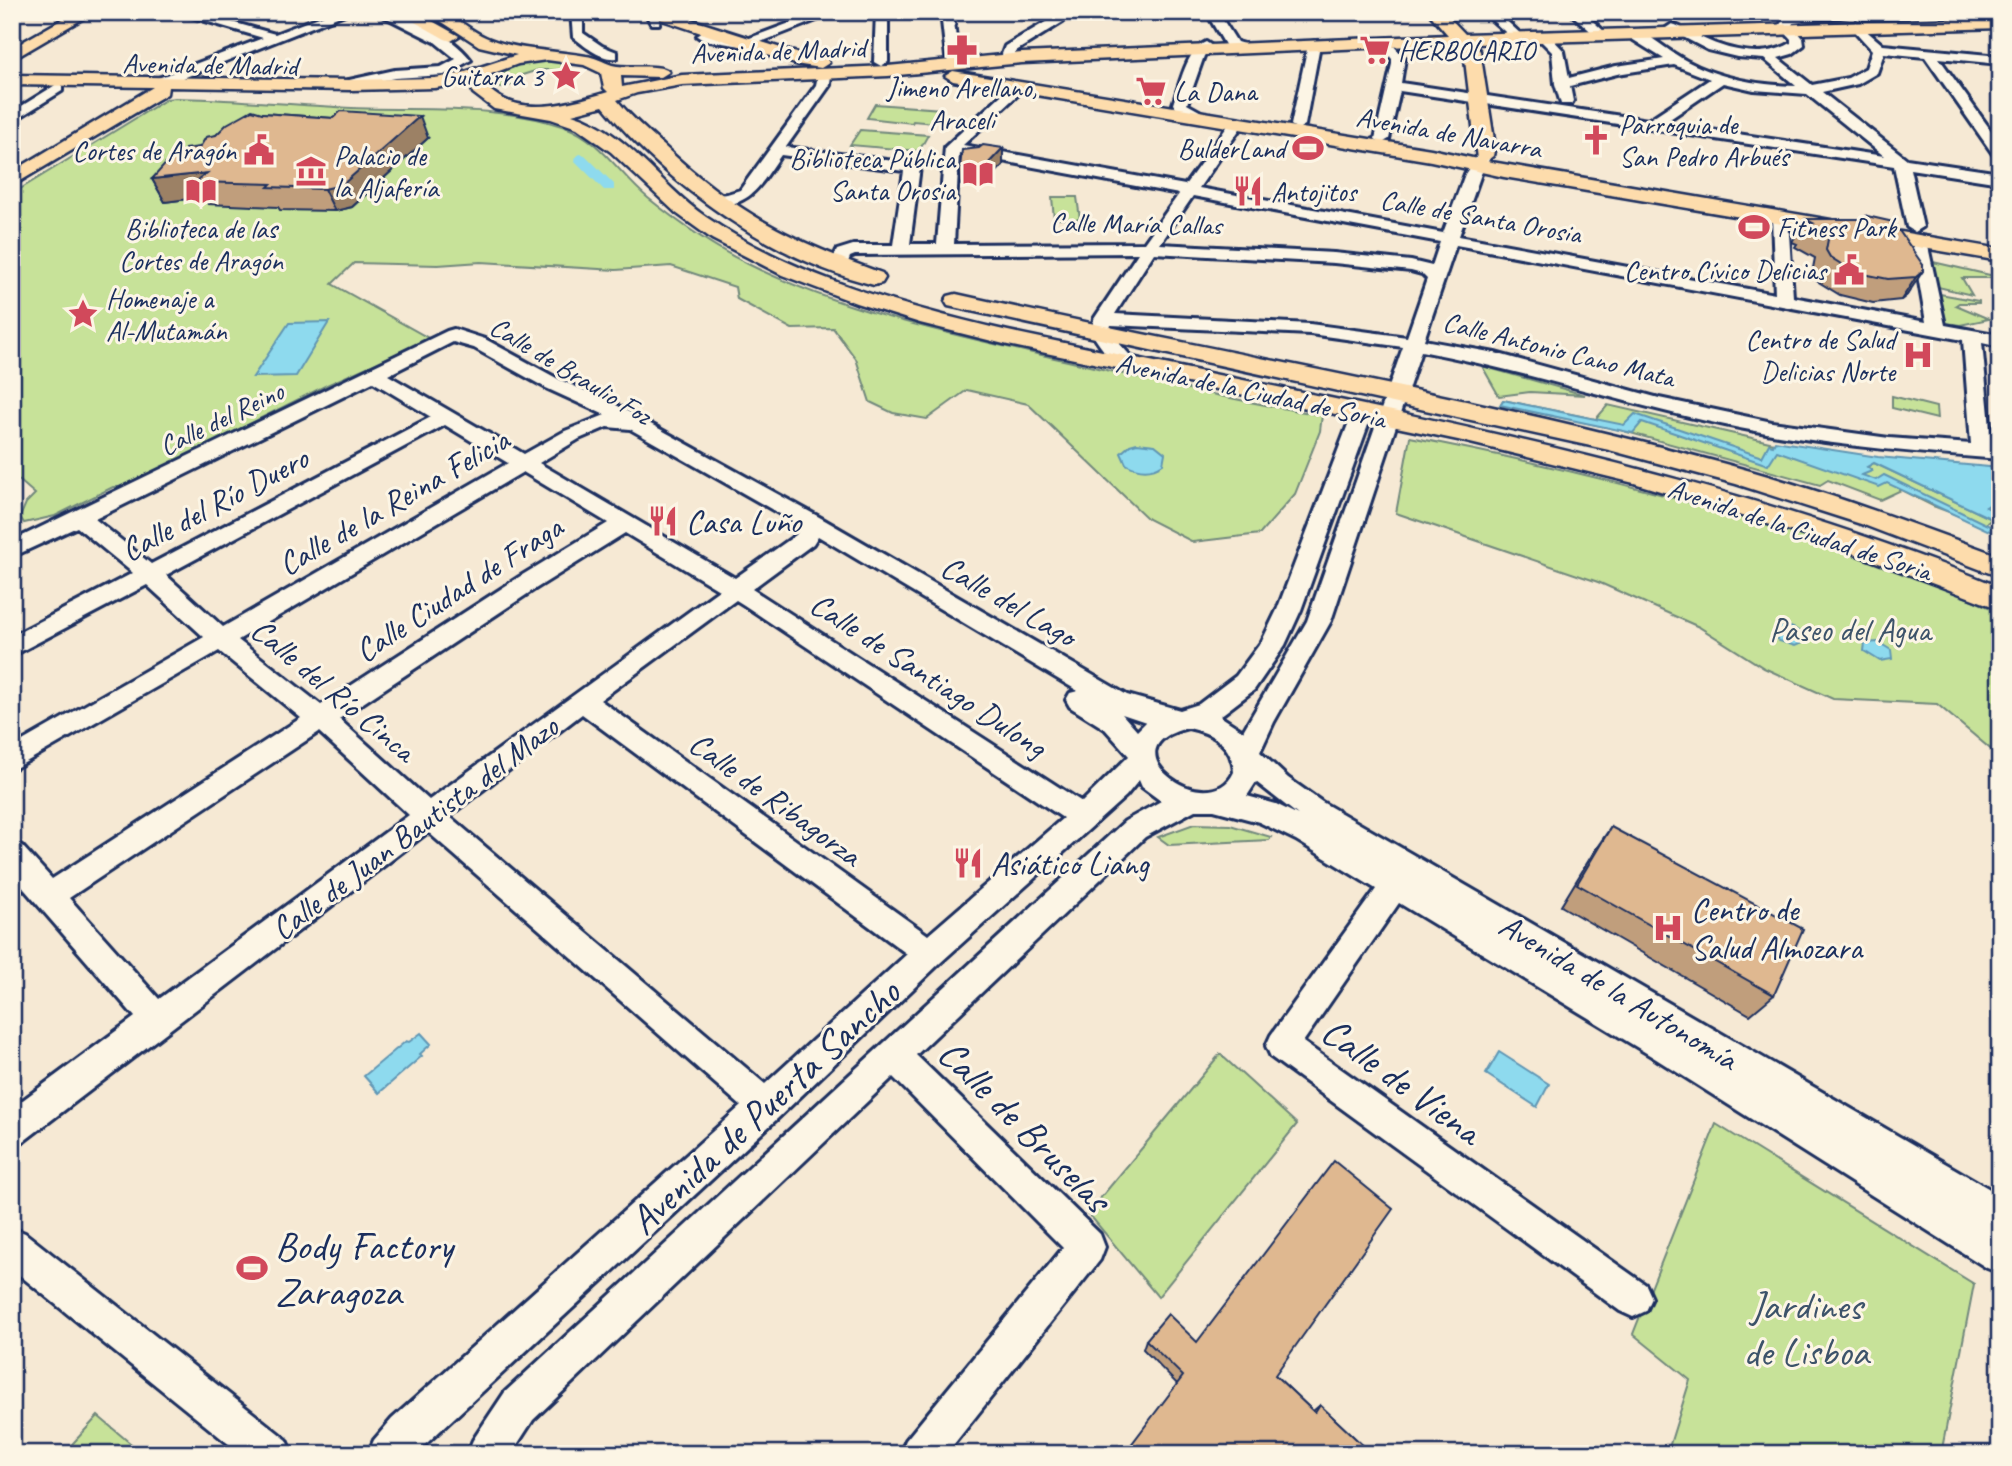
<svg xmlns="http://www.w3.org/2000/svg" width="2012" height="1466" viewBox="0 0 2012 1466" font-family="Caveat,sans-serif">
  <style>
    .green { fill: #c7e299; stroke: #71887c; stroke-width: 2 }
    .water { fill: #8edaee; stroke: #6096b4; stroke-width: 2 }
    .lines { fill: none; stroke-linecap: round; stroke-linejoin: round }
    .canal { fill: #8edaee; fill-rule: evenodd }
    .minor-casing { stroke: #1b2f5e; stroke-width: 6 }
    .major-casing { stroke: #1b2f5e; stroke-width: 5 }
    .minor { fill: #fcf5e5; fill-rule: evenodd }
    .major { fill: #fddcac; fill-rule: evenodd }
    .wall { fill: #c09e7c; stroke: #1b2f5e; stroke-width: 2 }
    .shaded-wall { fill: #9c8165; stroke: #1b2f5e; stroke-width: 2 }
    .building { fill: #dfb890; stroke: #1b2f5e; stroke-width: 2 }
    .labels { text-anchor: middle; stroke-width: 6; stroke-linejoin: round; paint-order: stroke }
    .far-street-label { font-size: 28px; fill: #1b2f5e; stroke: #fcf5e5 }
    .far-poi-label { font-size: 28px; fill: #1b2f5e; stroke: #fcf5e5; text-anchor: start }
    .street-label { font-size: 33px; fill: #1b2f5e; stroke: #fcf5e5 }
    .poi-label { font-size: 33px; fill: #1b2f5e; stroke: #fcf5e5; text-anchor: start }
    .park-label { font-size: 33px; fill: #3d536a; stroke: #fcf5e5 }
    .near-street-label { font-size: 40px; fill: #1b2f5e; stroke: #fcf5e5 }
    .near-poi-label { font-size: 40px; fill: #1b2f5e; stroke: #fcf5e5; text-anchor: start }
    .near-park-label { font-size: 40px; fill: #3d536a; stroke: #fcf5e5 }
  </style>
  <rect width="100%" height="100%" fill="#f6e9d4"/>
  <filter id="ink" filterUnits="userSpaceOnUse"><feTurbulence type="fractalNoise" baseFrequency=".0143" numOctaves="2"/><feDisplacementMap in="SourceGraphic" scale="14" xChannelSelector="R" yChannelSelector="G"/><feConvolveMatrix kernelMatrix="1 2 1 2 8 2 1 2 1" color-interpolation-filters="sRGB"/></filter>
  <g filter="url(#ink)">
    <g class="green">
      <path d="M558,62L569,70H538L519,76L516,84L500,88L499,85L501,75C516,62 539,60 558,62Z"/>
      <path d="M175,98C235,99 293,105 352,108C423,111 497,104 565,127C600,139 620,175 648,198C679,223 713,247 750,265C846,313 955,335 1059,359C1146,379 1234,401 1322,415L1320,431L1295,494L1260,534L1193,542L1148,519L1028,404L967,390L927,419L893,413L870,402L856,359L833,328L792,329L737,299L735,287L671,266L616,270L481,262L438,265L354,263L332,284L430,339L327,385L124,487H113L55,516L24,523L20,517L26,503L35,494L12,474V194L167,99Z"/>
      <path d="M875,104L941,109L934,123L913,121L912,123L867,118Z"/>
      <path d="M860,130L928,135L919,151L850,145Z"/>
      <path d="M1052,197H1077L1080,219H1054Z"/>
      <path d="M1933,262L1994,276L1996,278H1962L1972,295L1938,287Z"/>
      <path d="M1940,294L1979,301V303H1959L1956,305L1989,319L1960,325L1946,323Z"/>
      <path d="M1482,366L1585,395L1530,392L1499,396Z"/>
      <path d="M1892,396L1936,407L1937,419L1892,408Z"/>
      <path d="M1503,400L1596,419L1608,405L1774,443L1773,445L1872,470L1867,467L1874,463L1992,519L1984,525L1933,506L1901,490L1880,500L1828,480L1820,485L1616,429L1500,405Z"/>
      <path d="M1410,437C1612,476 1812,529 2000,612V757L1937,704L1833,699L1764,668L1699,627L1598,582L1396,513Z"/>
      <path d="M1194,824L1230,825L1271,837L1269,840L1169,845L1158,837Z"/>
      <path d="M1220,1054L1297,1124L1158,1297L1088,1213Z"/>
      <path d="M1716,1124L1974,1284L1941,1454H1667L1690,1380L1633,1334Z"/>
      <path d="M98,1416L143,1454H144H63Z"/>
    </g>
    <g class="water">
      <path d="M329,322L296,376L253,377L289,323Z"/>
      <path d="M1503,400L1624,425L1635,414L1762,457L1769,444L1773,445L1775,441L1878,457L2000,468V498L1986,507L1999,514L1992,519L1874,463L1867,467L1872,471L1862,475L1876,480L1884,475L2000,531V536L1887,483L1879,487L1777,451L1768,465L1642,422L1633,433L1500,405Z"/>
      <path d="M1137,443L1155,445L1165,453L1163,464C1151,472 1138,471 1126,464L1121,453L1130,445Z"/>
      <path d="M1777,626C1789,625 1803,629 1804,642L1795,646L1779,641L1773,634Z"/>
      <path d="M1878,642L1891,650L1892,659L1880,661L1864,651L1865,643Z"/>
      <path d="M421,1033L431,1044L420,1054L422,1056L379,1093L364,1076L406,1041L409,1042Z"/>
      <path d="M1499,1052L1549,1084L1537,1107L1486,1074Z"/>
    </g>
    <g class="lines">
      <path class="canal" d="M580,154L585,155L614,184V190H604L575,161L574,158Z"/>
      <g class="minor-casing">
        <g id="minor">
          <path d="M175,12H196L275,34L332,12H350L163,86H153V80L263,38Z"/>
          <path d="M375,12C407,12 451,34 471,60L444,75L395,78L340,88V82L395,70L441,67L456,59L435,42Z"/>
          <path d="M571,12H583V33L602,46L617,52V58C600,60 585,46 573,37Z"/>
          <path d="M650,12H662L659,24H651L647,16Z"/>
          <path d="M819,12H837L748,47L703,40L697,36L703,32L747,39Z"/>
          <path d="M876,12H888V62L881,66L874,62Z"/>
          <path d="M941,12H953L958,57L963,64L961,67H951L946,57Z"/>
          <path d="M1057,12H1069L1063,22L1016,51L1013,57H1003L1002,54L1005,46L1054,17Z"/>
          <path d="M1206,12H1218L1237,42L1247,45V51L1227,48Z"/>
          <path d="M1483,12H1497L1524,37L1518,41L1514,40Z"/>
          <path d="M1569,12H1583L1607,34L1601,38L1597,37Z"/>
          <path d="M1819,12H1853L1847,16L1793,23L1792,25L1803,38L1804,45L1792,54L1778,58L1812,85L1848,78L1866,68L1872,50L1850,26L1856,22L1883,45L2000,56V64L1939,58L2000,143V158L1995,157L1925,57L1884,53L1877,73L1858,84L1822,92L1907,159L2000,173V183L1910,169L1923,227L1915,232L1907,227L1894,166L1400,91L1389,139L1382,143L1375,139L1392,64V59L1378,43L1380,40H1388L1405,58L1401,83L1648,120L1710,79L1674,65L1617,74L1570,86L1573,101L1571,104H1561L1555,84L1552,52L1539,39V33H1547L1564,51L1569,78L1616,66L1664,59L1627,36V30C1643,28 1661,46 1675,54C1710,77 1755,85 1796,86L1764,59L1737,57L1708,50L1666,28L1672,24C1683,27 1692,34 1702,38C1729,51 1764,59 1791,43V39L1779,26L1785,17ZM1723,83L1754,90L1807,94L1884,156L1664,123Z"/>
          <path d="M1314,41L1320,45L1305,125L1298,129L1291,125L1308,45Z"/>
          <path d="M1206,42L1212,46L1204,56L1187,104L1205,114V120C1193,123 1180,114 1173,104C1180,85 1186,50 1206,42Z"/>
          <path d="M824,69L831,73L830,85L786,147L917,164L920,167L910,244H937L945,147L1013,84L1018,83L1025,87L1023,90L963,145L1185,185L1232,120L1237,119L1244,123L1199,188L1443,233L1465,174L1479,153L1484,152L1491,156L1481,174L1459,236L1775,294L1772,218L1780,213L1788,218L1793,297L1926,322L1912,241L1914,237H1926L1945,325L2000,335V347L1982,343L1992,446L2000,447V459C1924,453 1848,447 1772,434C1653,414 1539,373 1421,351L1331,621L1274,722L1260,752L1288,778L1322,802L2000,1195V1233L1993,1230L2000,1234V1273L1987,1268L1653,1057L1399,903L1303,1042L1646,1285L1652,1298L1646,1311L1633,1317L1620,1311L1271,1057L1266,1046L1271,1035L1376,889L1296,840L1259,822L1214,810H1195L1145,837L916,1055L1100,1234L1105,1247L1100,1260L946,1454H900L906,1440L1063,1248L893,1077L533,1420L511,1454H467L473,1440L505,1392L1125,821L1161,801L1142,787L1139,780L1126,796L940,963L778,1118L415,1454H368L374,1440L392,1419L741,1106L428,832L24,1141L12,1146V1108L135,1017L12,875V842L22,846L52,879L301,718L219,651L12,770V747L204,637L147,585L12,656V636L133,573L77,527L12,557V541L447,331L454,329L485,339L560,380L609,401L821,518L1127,695L1180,710L1199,704L1236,676L1262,641L1277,610L1352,414L1355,410H1369L1372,414L1301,610L1285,645L1254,690L1220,716L1243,731L1307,621L1403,347L1310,334L1111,325L1109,332L1137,363L1128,369C1111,364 1100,346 1091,332L1094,319L1138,253L855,255L850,257L845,270H833L830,266L837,250L853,245H893L904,171L781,155C761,183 749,213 707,202L705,199L707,196L727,194L740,190L816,85L819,70ZM959,153L1179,194L1144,243L954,244ZM1193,196L1440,242L1432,266L1411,261L1334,253L1160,244ZM1456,245L1963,340L1971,444L1889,438L1772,422L1659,398L1495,353L1424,340ZM1154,253L1334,263L1411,271L1422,274L1427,279L1407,337L1310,324L1115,314ZM453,342L474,348L546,388L605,415L565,431L524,454L388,375ZM373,382L431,417L151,564L95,519ZM445,425L508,463L223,627L166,575ZM607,427L630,429L801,526L796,535L735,578L539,463L579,439ZM523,472L608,523L519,577L321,705L238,640ZM625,533L719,590L429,800L339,719L535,589ZM818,536L1078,691L1070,693L1066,700L1070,707L1105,729L1129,756L1082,802L752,589L813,544ZM736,600L744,605L1063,818L928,935L600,700ZM582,714L907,954L765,1084L449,816ZM1122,714L1146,722L1137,731ZM1188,728C1213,733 1232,744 1234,772C1210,825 1102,748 1188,728ZM319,732L409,815L159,999L69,898ZM1256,782L1298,815L1276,804L1247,796Z"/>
          <path d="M57,84L62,85V91L12,122V112Z"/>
          <path d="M12,1228L25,1233L287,1440L293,1454H241L12,1269Z"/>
        </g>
      </g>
      <g class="major-casing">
        <g id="major">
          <path d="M75,12H94L12,60V48Z"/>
          <path d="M397,12H416L459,36L451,41L445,39Z"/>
          <path d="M427,12C458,12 464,29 490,39C521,51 554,50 586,56C595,57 603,62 612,65C627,69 661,63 669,72L661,77L621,76L622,87L682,75L888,66L1022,53L1448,35L1428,12H1444L1465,34L2000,18V28L1474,44L1480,51L1495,146L1493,156L1486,161L2000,249V261L1504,177L1431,161L953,81L945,76L953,71L1431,149L1477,159L1464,52L1457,44L1022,63L888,76L682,85L637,93L617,100C631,117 647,131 663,145C734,212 791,241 882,273L885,278L882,283L874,285C771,259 669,187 603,106L572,114C628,131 659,185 706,217C795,277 905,307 1008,331C1344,404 1679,456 2000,587V609L1807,536L1634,483L1458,440L1008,345L920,323L856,303L782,275L712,239L676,213L611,152L577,128L551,119L494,109L473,93L471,82L435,88L351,90L168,87L167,94L12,186V172L153,87L12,85V75L351,80L435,78L459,74L517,55L479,46ZM547,60L584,65L601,73L604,88L608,92C571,103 519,119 488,88L491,74L518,64Z"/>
          <path d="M645,12H668L803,55L827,59L829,63L821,68L795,64L647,15Z"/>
          <path d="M956,294C1222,354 1492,398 1754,472C1837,496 1919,526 2000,556V577L1864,525L1736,484L1609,450L948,306L945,301L948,296Z"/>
        </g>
      </g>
      <use href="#minor" class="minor"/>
      <use href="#major" class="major"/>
    </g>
    <g class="wall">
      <path d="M262,113L333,118L428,138L352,207L335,211L280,210L278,207L208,204L204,197L165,202L152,179L184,155L200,147L216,135Z"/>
      <path d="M1003,148V165L984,185H961L960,168Z"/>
      <path d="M1867,216L1923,265L1907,295L1901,300L1873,303L1840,295L1817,281L1812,273L1815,258L1795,247L1797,244L1792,242L1805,219H1866Z"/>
      <path d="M1611,827L1774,995L1750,1015L1561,906L1595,850Z"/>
      <path d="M1146,1340L1197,1342L1275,1375L1313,1411L1320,1405L1372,1454L1177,1384L1143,1349Z"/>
    </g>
    <g class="shaded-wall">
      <path d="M420,116L428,138L352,207L335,211L324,189Z"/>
      <path d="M1003,148V165L984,185V168Z"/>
      <path d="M207,173L196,182L204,197L165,202L152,179Z"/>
      <path d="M1923,271L1907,295L1901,300L1916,277Z"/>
    </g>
    <g class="building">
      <path d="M252,110L262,113L333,118L341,111L420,116L342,185L324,189L268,187L271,184L196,182L207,173L152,179L169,160L184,155L185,149L200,147L206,137L216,135L227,124Z"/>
      <path d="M983,145L1003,148L984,168H960L962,150L979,148Z"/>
      <path d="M1867,216L1893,222L1923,265V271L1916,277L1888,279L1854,272L1830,257L1826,250L1829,234L1808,224L1813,223L1805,219H1868Z"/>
      <path d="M1611,827L1803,929L1774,995L1577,884Z"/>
      <path d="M1334,1161L1393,1209L1275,1375L1315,1413L1320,1405L1372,1454H1124L1183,1376L1146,1340L1168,1314L1197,1342Z"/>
    </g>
  </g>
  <defs>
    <g id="pharmacy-bare" transform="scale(2.415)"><path d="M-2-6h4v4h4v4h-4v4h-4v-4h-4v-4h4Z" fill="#d1495b" stroke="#fcf5e5" stroke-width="2.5" paint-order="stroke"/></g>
    <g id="supermarket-bare" transform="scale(2.415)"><path d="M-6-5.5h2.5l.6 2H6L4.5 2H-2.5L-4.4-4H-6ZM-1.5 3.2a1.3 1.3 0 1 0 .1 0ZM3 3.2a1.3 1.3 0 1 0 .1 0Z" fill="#d1495b" stroke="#fcf5e5" stroke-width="2.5" paint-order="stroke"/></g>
    <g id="sight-bare" transform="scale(2.415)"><path d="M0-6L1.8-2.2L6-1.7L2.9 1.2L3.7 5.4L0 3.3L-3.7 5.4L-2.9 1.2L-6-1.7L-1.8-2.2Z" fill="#d1495b" stroke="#fcf5e5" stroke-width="2.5" paint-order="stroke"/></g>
    <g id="church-bare" transform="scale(2.415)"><path d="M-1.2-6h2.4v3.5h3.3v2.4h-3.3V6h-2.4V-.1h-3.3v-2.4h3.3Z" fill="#d1495b" stroke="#fcf5e5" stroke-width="2.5" paint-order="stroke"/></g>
    <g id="stadium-bare" transform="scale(2.415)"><path d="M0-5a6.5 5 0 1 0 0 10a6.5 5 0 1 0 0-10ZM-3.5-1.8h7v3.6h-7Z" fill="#d1495b" stroke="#fcf5e5" stroke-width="2.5" paint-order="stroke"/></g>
    <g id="civic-bare" transform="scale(2.415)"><path d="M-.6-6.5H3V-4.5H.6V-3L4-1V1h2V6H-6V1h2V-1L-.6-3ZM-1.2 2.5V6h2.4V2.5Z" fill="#d1495b" stroke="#fcf5e5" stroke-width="2.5" paint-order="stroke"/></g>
    <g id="museum-bare" transform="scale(2.415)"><path d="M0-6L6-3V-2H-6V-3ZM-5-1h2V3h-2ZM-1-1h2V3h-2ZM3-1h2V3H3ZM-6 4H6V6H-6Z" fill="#d1495b" stroke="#fcf5e5" stroke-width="2.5" paint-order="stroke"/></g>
    <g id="library-bare" transform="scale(2.415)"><path d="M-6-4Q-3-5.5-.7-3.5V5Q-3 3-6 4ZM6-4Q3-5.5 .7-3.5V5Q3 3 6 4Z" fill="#d1495b" stroke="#fcf5e5" stroke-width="2.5" paint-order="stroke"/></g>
    <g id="restaurant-bare" transform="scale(2.415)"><path d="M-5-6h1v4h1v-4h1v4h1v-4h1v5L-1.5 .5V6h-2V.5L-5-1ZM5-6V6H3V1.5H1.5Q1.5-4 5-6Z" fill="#d1495b" stroke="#fcf5e5" stroke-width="2.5" paint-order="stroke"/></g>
    <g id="hospital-bare" transform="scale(2.415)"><path d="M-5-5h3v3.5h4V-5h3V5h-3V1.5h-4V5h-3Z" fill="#d1495b" stroke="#fcf5e5" stroke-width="2.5" paint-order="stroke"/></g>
  </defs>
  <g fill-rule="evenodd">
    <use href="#pharmacy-bare" x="962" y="50"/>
    <use href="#supermarket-bare" x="1375" y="50"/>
    <use href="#sight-bare" x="566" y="76"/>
    <use href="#supermarket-bare" x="1151" y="91"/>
    <use href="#church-bare" x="1596" y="140"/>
    <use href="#stadium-bare" x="1308" y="148"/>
    <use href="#civic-bare" x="259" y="150"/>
    <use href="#museum-bare" x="311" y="171"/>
    <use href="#library-bare" x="978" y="174"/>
    <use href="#library-bare" x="201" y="191"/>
    <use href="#restaurant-bare" x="1248" y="191"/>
    <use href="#stadium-bare" x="1754" y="227"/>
    <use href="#civic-bare" x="1849" y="270"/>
    <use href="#sight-bare" x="83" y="314"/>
    <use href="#hospital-bare" x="1918" y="355"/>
    <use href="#restaurant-bare" x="663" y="521"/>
    <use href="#restaurant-bare" x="968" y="863"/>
    <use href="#hospital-bare" x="1668" y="928"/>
    <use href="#stadium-bare" x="252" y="1268"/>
  </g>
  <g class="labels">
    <g class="far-street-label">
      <text transform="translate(778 50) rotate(-2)" y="10">Avenida de Madrid</text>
      <text transform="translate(210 64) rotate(1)" y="10">Avenida de Madrid</text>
      <text transform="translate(1449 132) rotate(10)" y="10">Avenida de Navarra</text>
      <text transform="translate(1481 216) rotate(10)" y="10">Calle de Santa Orosia</text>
      <text transform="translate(1136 223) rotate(1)" y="10">Calle María Callas</text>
      <text transform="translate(1559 349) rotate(14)" y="10">Calle Antonio Cano Mata</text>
      <text transform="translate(571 370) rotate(31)" y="10">Calle de Braulio Foz</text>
      <text transform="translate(1251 390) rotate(12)" y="10">Avenida de la Ciudad de Soria</text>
      <text transform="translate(221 418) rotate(-26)" y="10">Calle del Reino</text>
      <text transform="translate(1800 529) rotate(18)" y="10">Avenida de la Ciudad de Soria</text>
    </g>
    <g class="far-poi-label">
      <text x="1398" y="60">HERBOLARIO</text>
      <text x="543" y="86" text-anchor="end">Guitarra 3</text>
      <text x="962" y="97" text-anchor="middle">Jimeno Arellano,<tspan x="962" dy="32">Araceli</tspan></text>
      <text x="1174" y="101">La Dana</text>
      <text x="1619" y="134">Parroquia de<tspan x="1619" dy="32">San Pedro Arbués</tspan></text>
      <text x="1285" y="158" text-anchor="end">BulderLand</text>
      <text x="236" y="160" text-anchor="end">Cortes de Aragón</text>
      <text x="334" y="165">Palacio de<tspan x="334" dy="32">la Aljafería</tspan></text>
      <text x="955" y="168" text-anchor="end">Biblioteca Pública<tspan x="955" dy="32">Santa Orosia</tspan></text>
      <text x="1271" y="201">Antojitos</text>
      <text x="1777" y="237">Fitness Park</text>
      <text x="201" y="238" text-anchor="middle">Biblioteca de las<tspan x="201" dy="32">Cortes de Aragón</tspan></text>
      <text x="1826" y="280" text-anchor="end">Centro Cívico Delicias</text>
      <text x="106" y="308">Homenaje a<tspan x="106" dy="32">Al-Mutamán</tspan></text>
      <text x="1895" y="349" text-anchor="end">Centro de Salud<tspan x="1895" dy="32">Delicias Norte</tspan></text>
    </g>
    <g class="street-label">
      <text transform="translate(393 501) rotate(-30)" y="12">Calle de la Reina Felicia</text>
      <text transform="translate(214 503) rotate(-28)" y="12">Calle del Río Duero</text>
      <text transform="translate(458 588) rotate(-33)" y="12">Calle Ciudad de Fraga</text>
      <text transform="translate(1009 600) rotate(30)" y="12">Calle del Lago</text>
      <text transform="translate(929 674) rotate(33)" y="12">Calle de Santiago Dulong</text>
      <text transform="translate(334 689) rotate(40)" y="12">Calle del Río Cinca</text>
      <text transform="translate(776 798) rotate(36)" y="12">Calle de Ribagorza</text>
      <text transform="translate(414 827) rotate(-37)" y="12">Calle de Juan Bautista del Mazo</text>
      <text transform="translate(1619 991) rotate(31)" y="12">Avenida de la Autonomía</text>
    </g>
    <g class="poi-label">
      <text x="686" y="533">Casa Luño</text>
      <text x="991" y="875">Asiático Liang</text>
      <text x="1691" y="921">Centro de<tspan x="1691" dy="38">Salud Almozara</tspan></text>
    </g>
    <g class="park-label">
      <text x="1850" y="641">Paseo del Agua</text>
    </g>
    <g class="near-street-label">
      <text transform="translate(1402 1080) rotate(36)" y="14">Calle de Viena</text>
      <text transform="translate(764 1106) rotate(-43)" y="14">Avenida de Puerta Sancho</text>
      <text transform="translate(1025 1125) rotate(45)" y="14">Calle de Bruselas</text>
    </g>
    <g class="near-poi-label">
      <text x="275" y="1259">Body Factory<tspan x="275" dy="46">Zaragoza</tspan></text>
    </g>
    <g class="near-park-label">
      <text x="1806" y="1319">Jardines<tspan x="1806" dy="46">de Lisboa</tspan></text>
    </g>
  </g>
  <rect width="2012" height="1466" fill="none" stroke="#fcf5e5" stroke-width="42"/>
  <rect x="21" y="21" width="1970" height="1424" fill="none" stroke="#1b2f5e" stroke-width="2.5" filter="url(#ink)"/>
</svg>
